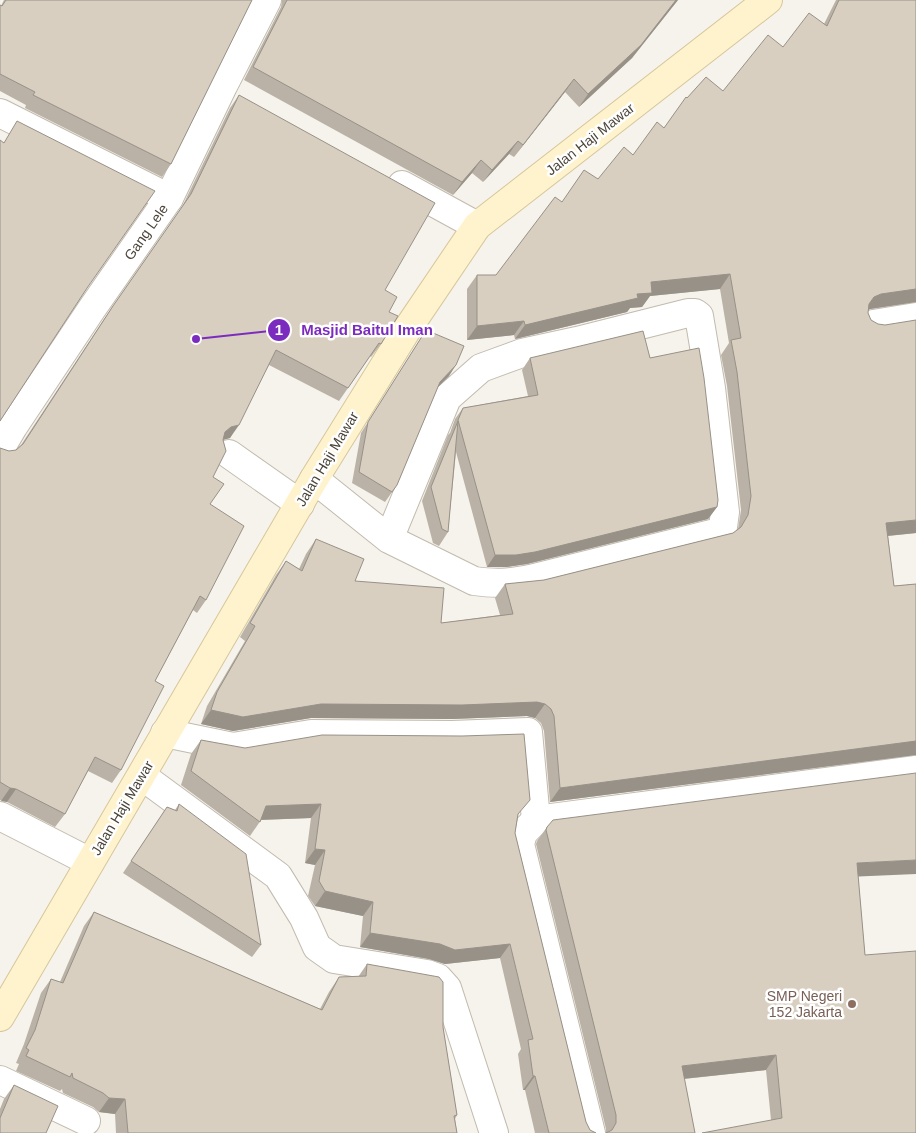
<svg xmlns="http://www.w3.org/2000/svg" width="916" height="1133" viewBox="0 0 916 1133" font-family="Arial,sans-serif">
  <style>
    .lines { fill: none; stroke-linecap: round; stroke-linejoin: round }
    .street-casing { stroke: #c2bbae; stroke-width: 30 }
    .secondary-casing { stroke: #d6c79b; stroke-width: 30 }
    .street { stroke: #fff; stroke-width: 28 }
    .secondary { stroke: #fff3cd; stroke-width: 28 }
    .wall { fill: #bab2a6 }
    .shaded-wall { fill: #979187 }
    .building { fill: #d8cfc1; stroke: #979187 }
    .education-dot { fill: #8d6e63; stroke: #fff; stroke-width: 2 }
    .labels { text-anchor: middle; stroke-width: 5; stroke-linejoin: round; paint-order: stroke }
    .street-label { font-size: 14px; fill: #4b4439; stroke: #fff }
    .education-label { font-size: 14px; fill: #785e54; stroke: #fff; text-anchor: end }
    .leader { fill: none; stroke: #7b2cbf; stroke-width: 2 }
    .callout-dot { fill: #7b2cbf; stroke: #fff; stroke-width: 2 }
    .mark-label { font-size: 15px; text-anchor: middle; font-weight: bold; fill: #fff }
    .callout-label { font-size: 15px; text-anchor: middle; font-weight: bold; fill: #7b2cbf; stroke: #fff; stroke-width: 5; stroke-linejoin: round; paint-order: stroke }
  </style>
  <rect width="100%" height="100%" fill="#f6f3ec"/>
  <g class="lines">
    <g class="street-casing">
      <g id="street">
        <path d="M0,113L169,198"/>
        <path d="M402,185L477,226"/>
        <path d="M873,324L916,317"/>
        <path d="M0,449L13,427L91,310L169,198L223,86L267,0"/>
        <path d="M229,454L300,504"/>
        <path d="M314,479L389,539L474,581C497,584 508,583 530,579L719,532L723,527L725,512L711,388L699,316L695,313H688L577,341L522,353L481,368L447,398L389,539"/>
        <path d="M165,733L233,747L311,734L452,735L528,732L536,820L916,770"/>
        <path d="M142,776L278,876L304,918L317,947L334,959L427,974L438,978L447,988L494,1133"/>
        <path d="M0,816L90,862"/>
        <path d="M536,820L523,833L520,844L591,1133"/>
        <path d="M0,1080L86,1121"/>
      </g>
    </g>
    <g class="secondary-casing">
      <path id="secondary" d="M0,1017L314,479L406,331L477,226L768,0"/>
    </g>
    <use href="#street" class="street"/>
    <use href="#secondary" class="secondary"/>
  </g>
  <g class="wall">
    <path d="M4,0H252L171,164L162,177L25,108L26,105L0,91V5L1,6Z"/>
    <path d="M282,0H678L632,58L579,107L565,92L514,157L509,154L483,182L472,173L453,195L244,80L281,7Z"/>
    <path d="M836,0H916V302L870,309L868,310V313L916,533L888,536L894,586L916,584V755L550,802L544,731L541,723L535,718L527,716L452,719L311,718L233,731L201,724L207,706L245,641L240,637L276,575L286,561L299,569L306,554L316,539L355,581L441,623L500,615L495,598L505,584L544,580L733,533L738,529L741,510L727,386L721,355L729,343L720,289L650,296L642,307L630,308L627,312L515,339L514,335L467,340V289L477,275H496L562,202L598,179L633,155L664,128L687,98L723,91L783,47L824,24Z"/>
    <path d="M239,95L385,290L389,312L381,344L371,357L370,356L339,401L269,365L230,438L223,440L213,477L210,504L206,600L197,613L193,610L155,681L121,770L112,783L88,771L65,814L55,827L7,802L0,800V448L9,451L16,450L21,445L104,319L182,207L230,108Z"/>
    <path d="M426,330L449,376L438,387L397,485L385,502L352,483L361,433Z"/>
    <path d="M530,358H650L717,507L708,519L527,564L507,567H487L456,452L448,532L439,546L433,543L422,501L448,435L450,433L455,419L463,408L528,396L522,370Z"/>
    <path d="M201,740L518,817L515,833L586,1122L590,1130L596,1133H535L525,1090H523L518,1054L521,1049L500,958L445,964L429,959L360,947L363,916L315,906L308,896L315,865L305,863L311,818L261,820L250,836L181,785L191,754Z"/>
    <path d="M179,804L261,945L252,957L123,873L167,807L175,810Z"/>
    <path d="M547,827L858,877L865,955L916,1133L771,1120L766,1070L684,1079L695,1133H606V1129L536,844L537,841Z"/>
    <path d="M94,912L320,1009L329,992L339,977H358L367,964L443,1027L457,1115L455,1119L457,1133H116L115,1114L99,1112L93,1107L63,1093L62,1089L60,1091L16,1071L19,1064L16,1063L24,1044L41,993L51,979L60,982L84,926Z"/>
    <path d="M14,1085L0,1133V1109L4,1099Z"/>
  </g>
  <g class="shaded-wall">
    <path d="M676,0H678L632,58L579,107L588,94Z"/>
    <path d="M574,79L565,92L514,157L523,145Z"/>
    <path d="M518,141L509,154L483,182L492,170Z"/>
    <path d="M481,160L472,173L453,195L462,182Z"/>
    <path d="M730,274L720,289L650,296L642,307L630,308L627,312L515,339L525,325L637,294L651,282Z"/>
    <path d="M916,289V302L870,309L864,312L874,297L881,294Z"/>
    <path d="M524,321L514,335L467,340L477,326Z"/>
    <path d="M456,365L449,376L433,392L440,382Z"/>
    <path d="M239,425L230,438L222,440L225,432L231,427Z"/>
    <path d="M717,507L708,519L527,564L507,567H487L495,555Z"/>
    <path d="M916,520V533L876,537L886,523Z"/>
    <path d="M537,702L545,704L535,718L527,716L452,719L311,718L233,731L201,724L211,710L321,704Z"/>
    <path d="M916,741V755L550,802L560,788Z"/>
    <path d="M10,788L16,789L7,802L1,801Z"/>
    <path d="M321,804L311,818L256,820L266,806Z"/>
    <path d="M315,849L325,850L315,865L305,863Z"/>
    <path d="M916,860V874L847,877L857,863Z"/>
    <path d="M325,891L373,902L363,916L315,906Z"/>
    <path d="M370,933L510,944L500,958L445,964L429,959L360,947Z"/>
    <path d="M776,1055L766,1070L672,1080L682,1066Z"/>
    <path d="M533,1076H535L525,1090H523Z"/>
    <path d="M109,1098L125,1099L115,1114L99,1112Z"/>
  </g>
  <g class="building">
    <path d="M6,0H252L171,164L33,95L35,92L0,74V5L2,6Z"/>
    <path d="M287,0H676L641,45L588,94L574,79L523,145L518,141L492,170L481,160L462,182L253,67Z"/>
    <path d="M839,0H916V289L881,294L874,297L869,304L868,313L871,320L878,324L885,325L916,320V520L886,523L894,586L916,584V741L560,788L554,716L551,709L545,704L537,702L462,705L321,704L243,717L211,710L217,692L255,626L250,623L286,561L302,571L316,539L364,559L355,581L444,588L441,623L513,614L505,584L544,580L733,533L741,527L748,515L751,496L737,372L731,340L741,338L730,274L651,282L652,293L637,294L638,298L525,325L524,321L477,326V275H496L555,197L562,202L584,170L598,179L624,147L633,155L657,122L664,128L686,97L687,98L706,77L723,91L768,35L783,47L809,13L827,26Z"/>
    <path d="M239,95L435,203L385,290L397,297L389,312L398,316L381,344L379,343L348,388L276,350L239,425L231,427L225,432L223,440L226,451L213,477L224,484L210,504L244,526L206,600L200,596L155,681L164,686L121,770L95,757L65,814L16,789L10,788L0,782V448L9,451L16,450L23,444L113,306L191,194Z"/>
    <path d="M17,121L155,191L87,288L0,421V140L4,143Z"/>
    <path d="M426,330L464,346L456,365L440,382L397,485L392,492L359,472L368,422Z"/>
    <path d="M643,331L650,358L699,348L704,378L718,500L717,507L535,552L516,555H495L458,420L463,408L538,395L530,358Z"/>
    <path d="M458,421L448,532L442,529L431,487Z"/>
    <path d="M524,734L530,800L518,814L515,833L586,1122L590,1130L596,1133H549L535,1076H533L528,1040L533,1039L510,944L455,950L440,944L370,933L373,902L325,891L319,881L325,850L315,849L321,804L266,806L260,822L191,771L201,740L245,748L322,735L462,736Z"/>
    <path d="M916,773V860L857,863L865,955L916,951V1133H702L782,1118L776,1055L682,1066L695,1133H606L612,1130L616,1123V1115L546,830L547,827L553,820Z"/>
    <path d="M179,804L246,854L261,945L131,861L167,807L177,811Z"/>
    <path d="M94,912L322,1010L339,977L366,976L367,964L439,977L443,982V1027L457,1115L454,1116L457,1133H128L125,1099L109,1098L103,1093L73,1078L72,1073L70,1077L26,1056L29,1050L26,1048L35,1030L51,979L63,983Z"/>
    <path d="M14,1085L58,1106L46,1133H0V1118Z"/>
  </g>
  <circle class="education-dot" cx="852" cy="1004" r="5"/>
  <g class="labels">
    <g class="street-label">
      <text transform="translate(590 139) rotate(-38)" y="5">Jalan Haji Mawar</text>
      <text transform="translate(146 232) rotate(-55)" y="5">Gang Lele</text>
      <text transform="translate(327 459) rotate(-59)" y="5">Jalan Haji Mawar</text>
      <text transform="translate(122 808) rotate(-59)" y="5">Jalan Haji Mawar</text>
    </g>
    <g class="education-label">
      <text x="842" y="1001">SMP Negeri<tspan x="842" dy="16">152 Jakarta</tspan></text>
    </g>
  </g>
  <path class="leader" d="M196 339L279 330"/>
  <g class="callout-dot">
    <circle cx="196" cy="339" r="5"/>
    <circle cx="279" cy="330" r="12"/>
  </g>
  <g class="mark-label">
    <text x="279" y="335">1</text>
  </g>
  <g class="callout-label">
    <text x="367" y="335">Masjid Baitul Iman</text>
  </g>
</svg>
